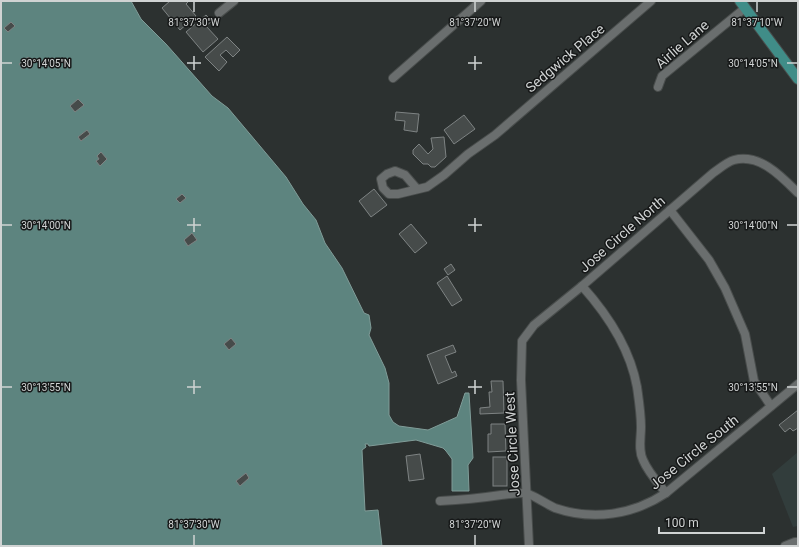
<svg xmlns="http://www.w3.org/2000/svg" width="799" height="547" viewBox="0 0 799 547" font-family="Roboto,sans-serif">
  <style>
    .built { fill: #323d3c }
    .water { fill: #5d847f; stroke: #809c98 }
    .building { fill: #464b4a; stroke: #7e8383 }
    .lines { fill: none; stroke-linecap: round; stroke-linejoin: round }
    .minor-casing { stroke: #494d4c; stroke-width: 10 }
    .major-casing { stroke: #494d4c; stroke-width: 12 }
    .minor { stroke: #6a6e6e; stroke-width: 8 }
    .major { stroke: #408d88; stroke-width: 10 }
    .ticks { fill: none; stroke: #d0d3d3; stroke-width: 1.5 }
    .labels { text-anchor: middle; stroke-width: 3; stroke-linejoin: round; paint-order: stroke }
    .street-label { font-size: 14px; fill: #d0d3d3; stroke: #161818 }
    .ticks-label { font-size: 10px; text-anchor: middle; fill: #d0d3d3; stroke: #161818; stroke-width: 3; stroke-linejoin: round; paint-order: stroke }
  </style>
  <rect width="100%" height="100%" fill="#2c3130"/>
  <path class="built" d="M798,452V526L793,527L772,474Z"/>
  <path class="water" d="M1,1H131L141,19L166,44L212,96L228,108L286,177L303,204L316,220L325,243L342,268L364,313L369,315L371,328L369,335L385,368L389,383V415L393,422L399,426L428,430L457,417L465,393H469L473,458L468,465L469,491H452V459L446,451L443,448L416,440L369,446L368,444H365L366,447L362,450L365,511L378,510L382,546H1Z"/>
  <g class="building">
    <path d="M170,1H189L186,4L196,16L180,30L162,8Z"/>
    <path d="M206,15L212,21L206,26L218,39L203,52L186,32Z"/>
    <path d="M11,22L15,26L8,32L4,28Z"/>
    <path d="M227,37L240,50L233,57L226,50L220,55L227,62L219,71L205,57Z"/>
    <path d="M28,57L33,62L23,69L19,64Z"/>
    <path d="M78,99L84,105L75,112L70,106Z"/>
    <path d="M396,112L419,114L417,132L404,130L405,121L395,120Z"/>
    <path d="M464,115L475,129L454,144L444,130Z"/>
    <path d="M87,130L90,134L81,141L78,137Z"/>
    <path d="M444,137L446,157L435,167H431L428,164H423L413,154V150L419,144L428,154L433,149L431,138Z"/>
    <path d="M101,152L107,159L100,166L96,161L99,159L97,156Z"/>
    <path d="M374,189L387,205L371,217L359,201Z"/>
    <path d="M182,194L186,198L180,203L176,199Z"/>
    <path d="M411,224L427,243L415,253L399,234Z"/>
    <path d="M192,233L197,240L188,246L184,240Z"/>
    <path d="M451,264L455,270L448,275L444,269Z"/>
    <path d="M447,276L462,300L452,306L437,283Z"/>
    <path d="M231,338L236,344L229,350L224,344Z"/>
    <path d="M453,345L456,352L445,356L452,373L455,371L457,376L438,384L427,355Z"/>
    <path d="M491,381H503L504,413L480,414V408L490,407L489,392H492Z"/>
    <path d="M798,410V428L793,431L790,428L785,432L779,425Z"/>
    <path d="M491,424H505L506,451L488,452V434H491Z"/>
    <path d="M420,454L424,479L409,481L406,456Z"/>
    <rect x="493" y="457" width="14" height="29"/>
    <path d="M246,473L249,478L240,486L236,481Z"/>
  </g>
  <g class="lines">
    <g class="minor-casing">
      <g id="minor">
        <path d="M219,13L234,1"/>
        <path d="M393,78L481,1"/>
        <path d="M658,87L662,76L745,8"/>
        <path d="M417,189L405,175L395,171L387,174L381,179L383,188L389,194H398L427,187L444,175L468,154L495,135L651,1"/>
        <path d="M670,210L709,260L725,288L745,334L754,381L771,406"/>
        <path d="M582,286C608,315 630,348 637,387C639,401 641,414 641,427C641,438 638,450 643,460C648,472 658,483 666,493"/>
        <path d="M440,501C460,500 481,498 501,495C509,494 517,493 525,493C530,493 548,505 555,508C593,521 633,515 666,493L798,384"/>
        <path d="M529,546L521,380L522,341L534,325L582,286L713,173C720,168 727,162 734,160C760,153 782,177 798,193"/>
        <path d="M785,546L795,542H798"/>
      </g>
    </g>
    <g class="major-casing">
      <path id="major" d="M740,1L798,79"/>
    </g>
    <use href="#minor" class="minor"/>
    <use href="#major" class="major"/>
  </g>
  <path class="ticks" d="M194,2V12M475,2V12M757,2V12M194,56V70M475,56V70M2,63H12M187,63H201M468,63H482M787,63H797M194,218V232M475,218V232M2,225H12M187,225H201M468,225H482M787,225H797M194,380V394M475,380V394M2,387H12M187,387H201M468,387H482M787,387H797M194,535V545M475,535V545"/>
  <g class="labels">
    <g class="street-label">
      <text transform="translate(682 44) rotate(-41)" y="5">Airlie Lane</text>
      <text transform="translate(565 58) rotate(-40)" y="5">Sedgwick Place</text>
      <text transform="translate(622 234) rotate(-41)" y="5">Jose Circle North</text>
      <text transform="translate(512 444) rotate(-93)" y="5">Jose Circle West</text>
      <text transform="translate(694 452) rotate(-39)" y="5">Jose Circle South</text>
    </g>
  </g>
  <g class="ticks-label">
    <text x="194" y="26">81°37'30"W</text>
    <text x="475" y="26">81°37'20"W</text>
    <text x="757" y="26">81°37'10"W</text>
    <text x="46" y="67">30°14'05"N</text>
    <text x="753" y="67">30°14'05"N</text>
    <text x="46" y="229">30°14'00"N</text>
    <text x="753" y="229">30°14'00"N</text>
    <text x="46" y="391">30°13'55"N</text>
    <text x="753" y="391">30°13'55"N</text>
    <text x="194" y="528">81°37'30"W</text>
    <text x="475" y="528">81°37'20"W</text>
  </g>
  <rect width="799" height="547" fill="none" stroke="#d0d3d3" stroke-width="4"/>
  <path d="M659 527v6h105v-6" fill="none" stroke="#d0d3d3" stroke-width="2"/>
  <text x="665" y="527" font-size="12" fill="#d0d3d3" stroke="#161818" stroke-width="3" paint-order="stroke">100 m</text>
</svg>
